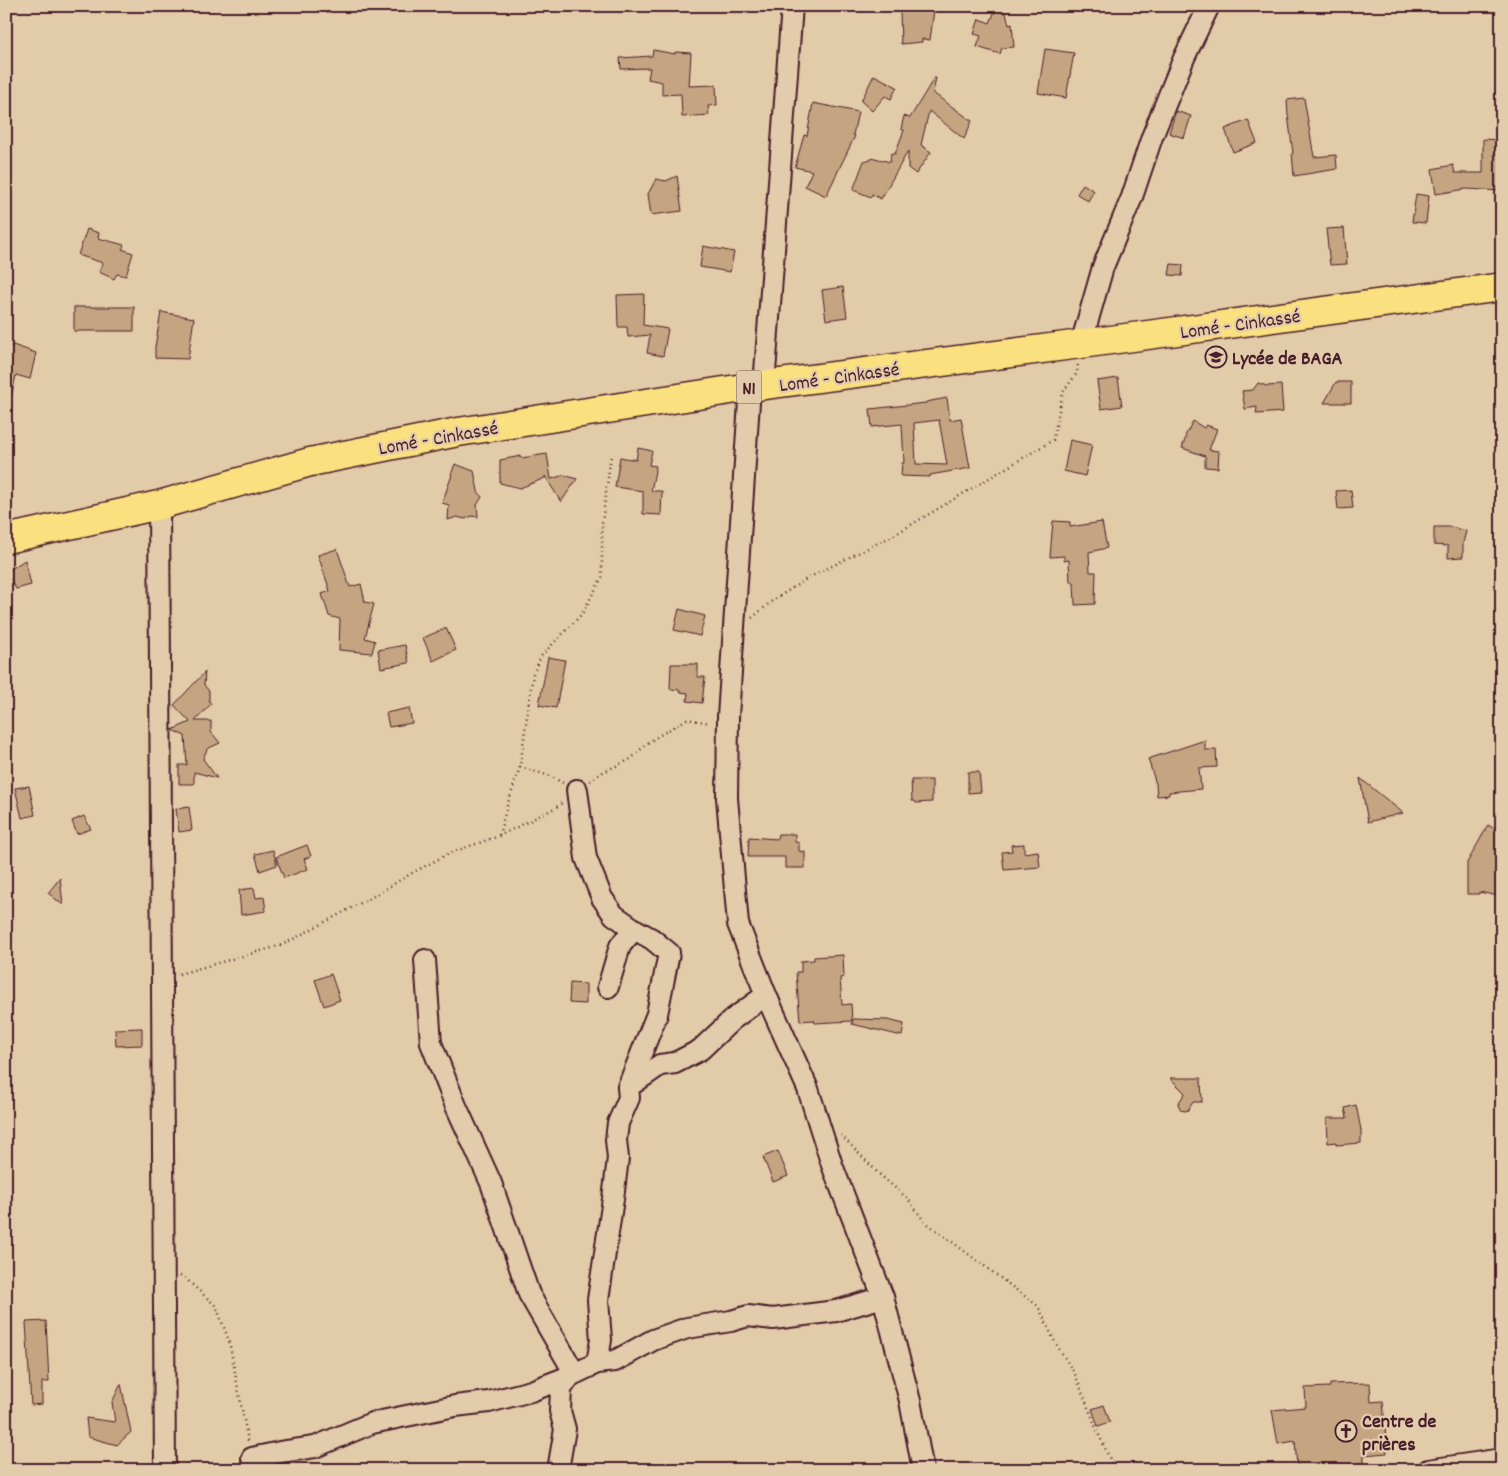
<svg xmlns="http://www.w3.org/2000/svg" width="1508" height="1476" viewBox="0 0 1508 1476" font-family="Dekko,sans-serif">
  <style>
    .building { fill: #c5a481; stroke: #4a1f2b; fill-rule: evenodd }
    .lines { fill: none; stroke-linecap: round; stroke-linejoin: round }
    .minor-casing { stroke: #4a1f2b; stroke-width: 24 }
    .highway-casing { stroke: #4a1f2b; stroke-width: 31 }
    .path { stroke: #4a1f2b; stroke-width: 2.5; stroke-dasharray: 1 4; stroke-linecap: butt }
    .minor { stroke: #e2ccac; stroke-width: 20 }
    .highway { stroke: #fbe080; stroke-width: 28 }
    .labels { text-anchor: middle; stroke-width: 4.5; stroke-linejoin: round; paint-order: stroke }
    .shield { fill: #e2ccac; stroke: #785352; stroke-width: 1 }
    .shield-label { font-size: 19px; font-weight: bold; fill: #4a1f2b }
    .street-label { font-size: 20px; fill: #4a1f2b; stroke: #e2ccac }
    .poi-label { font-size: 20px; font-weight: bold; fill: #4a1f2b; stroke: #e2ccac; text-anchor: start }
  </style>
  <rect width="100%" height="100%" fill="#e2cba8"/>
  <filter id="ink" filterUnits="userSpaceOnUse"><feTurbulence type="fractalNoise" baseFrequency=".02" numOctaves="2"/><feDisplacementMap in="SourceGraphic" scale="10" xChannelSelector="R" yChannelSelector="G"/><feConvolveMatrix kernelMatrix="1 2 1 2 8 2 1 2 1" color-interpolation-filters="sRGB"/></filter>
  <g filter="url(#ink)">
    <g class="building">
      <path d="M911,6H922V9L934,10L930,40L922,39V42L901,44L900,11H911Z"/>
      <path d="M1000,9L1006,13L1009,25L1012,24L1014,47L1002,48L1000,54L977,47L981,36L974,34L979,19L990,23L994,13Z"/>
      <path d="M1045,49L1074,53L1066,98L1038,93Z"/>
      <path d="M653,50L675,54V52L691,53L689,86L716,85L717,105L708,106L709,115L682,117L681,94L662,95V82L648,79L650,68L621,69L620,58L652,56Z"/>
      <path d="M874,75L897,87L891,99L885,96L872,111L861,101Z"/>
      <path d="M934,78H936L933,93L972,121L964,139L929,111L921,145L931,152L916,174L908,168V151L881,199L872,194L871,197L853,190L864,161L875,158L890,162L891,153L895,154L904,130L901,129L904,116L910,118Z"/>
      <path d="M1304,98L1314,157L1336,155L1337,169L1294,176L1292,153H1293L1288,115L1287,100Z"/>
      <path d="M813,103L858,112L853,135L855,136L826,196L805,186L812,171L795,167L804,135L807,136Z"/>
      <path d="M1176,111L1191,116L1184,138L1169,133Z"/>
      <path d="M1248,120L1257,143L1233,152L1225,129Z"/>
      <path d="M1483,139L1502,140V191L1466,189L1436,194L1432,169L1453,165L1455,173H1483Z"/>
      <path d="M677,176L682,211L651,215L648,194L656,179L666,181Z"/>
      <path d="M1083,184L1094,191L1088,201L1077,194Z"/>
      <path d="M1416,194L1429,196L1426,223L1412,222Z"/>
      <path d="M1344,228L1347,264L1330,265L1326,229Z"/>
      <path d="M87,229L99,233L98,238L124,245L122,249L133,253L126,276L117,274L114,279L99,272L103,263L78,255Z"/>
      <path d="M703,246L734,252L730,272L700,267Z"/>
      <path d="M1171,264L1183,265L1182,276L1169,275Z"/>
      <path d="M843,287L847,317L826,320L822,290Z"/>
      <path d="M644,294L643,325L668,329L663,356L647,353L650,335L628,337L627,327H618L617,295Z"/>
      <rect x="74" y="307" width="60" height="24"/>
      <path d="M161,312L194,318L188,359L155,358V347Z"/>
      <path d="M13,345L36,353L30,379L16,375L11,398L6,397V348Z"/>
      <path d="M1118,378L1122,406L1101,409L1097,381Z"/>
      <path d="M1336,382H1351V403H1324Z"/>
      <path d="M1258,383L1267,386L1281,385L1283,412L1256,414L1257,407L1245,409L1242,391L1253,390Z"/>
      <path d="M947,398L950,420L961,418L970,468L930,475V477L901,476L902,463H904L902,424L872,427L870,409L926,403V402ZM939,420L947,465L916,464L914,423Z"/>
      <path d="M1193,421L1204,428L1206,425L1217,429L1209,450L1219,451L1218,468L1205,467V456L1182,448L1186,437L1185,436Z"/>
      <path d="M1070,440L1092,445L1085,476L1064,471Z"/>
      <path d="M638,448L652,451L649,465L656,466L651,491H662L661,515L643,514V491L615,487L620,457L636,460Z"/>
      <path d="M547,454L551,479L564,475L577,479L561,502L545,476V478L520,488L500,483V460L521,456V458Z"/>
      <path d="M455,464L474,471L478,491L482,497L477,505L478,517L472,516L465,519L457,517L448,520L449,505L442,503L452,475H451Z"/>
      <path d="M1351,490L1353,508L1338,509L1336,491Z"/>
      <path d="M1053,521L1070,522V527L1102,522L1107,548L1089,552L1090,572H1096L1095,604L1075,605L1074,582H1070L1069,560L1064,561V556L1050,557Z"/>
      <path d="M1434,527H1451L1466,531L1463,543V557L1448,558V546L1434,545Z"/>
      <path d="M337,549L350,587L361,584L365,602L374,604L365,638L375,641L372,653L339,650L340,619L329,616L322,594L330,591L318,555Z"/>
      <path d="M25,560L31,585L16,589L6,572Z"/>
      <path d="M679,609L705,616L700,636L674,630Z"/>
      <path d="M446,628L456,650L433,661L423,638Z"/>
      <path d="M405,645L409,663L381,668L378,650Z"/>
      <path d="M548,657L565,660L556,708L539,705Z"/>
      <path d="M671,664H698V677H705L702,703L687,701L688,693L679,692L680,690L670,689Z"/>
      <path d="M205,672L204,685L209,691V701L211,704L195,721H211V732L220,743L207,749L203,759L217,778L194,772V784H179V765H187L185,736L172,730L190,722L174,705Z"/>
      <path d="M409,708L412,723L389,727L386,713Z"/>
      <path d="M1205,740V750H1216L1217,767L1199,768L1201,789L1169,792V795L1157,796L1156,784L1148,759Z"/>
      <path d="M968,772H979L981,792L968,793Z"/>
      <path d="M1360,778L1403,813L1368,822Z"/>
      <path d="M911,780H932V802L916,803L915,801H912Z"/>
      <path d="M29,786L35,815L22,818L15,788Z"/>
      <path d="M189,807L192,830L179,832L176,809Z"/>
      <path d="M84,816L91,829L77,834L72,821Z"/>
      <path d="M1488,825L1502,833V895L1498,894V896L1479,892V894H1467V863Z"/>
      <path d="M778,834H795V842L799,843V851L805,852V868H785V857H748L749,837L777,839Z"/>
      <path d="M1024,844V853L1038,851L1040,867L1004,870L1002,852L1012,851L1011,845Z"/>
      <path d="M307,845L311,856L304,859L308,869L284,878L276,857Z"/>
      <path d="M273,850L277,865L260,871L255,854Z"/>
      <path d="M60,878L63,905L48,893Z"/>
      <path d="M254,888L256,898L264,897L266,911L241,915L239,890Z"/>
      <path d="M843,955L844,977L840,978L842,1005L851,1004L852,1021L815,1023L814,1020L800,1021L796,972H801V961L814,960V957Z"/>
      <path d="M331,974L340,1000L324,1006L315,980Z"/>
      <path d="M570,983L586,984V1004L569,1003Z"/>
      <path d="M853,1019L888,1020L904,1024L902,1036L852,1024Z"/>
      <path d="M142,1028V1045L116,1046L115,1029Z"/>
      <path d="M1170,1078H1201L1202,1102H1193L1188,1110L1185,1111L1181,1110L1178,1104L1185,1093Z"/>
      <path d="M1356,1105L1361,1130V1143L1336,1145V1142L1328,1143L1327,1118H1347L1345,1108Z"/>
      <path d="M778,1151L788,1176L773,1182L763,1157Z"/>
      <path d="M46,1321L49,1382H42V1404L31,1405L26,1322Z"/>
      <path d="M1370,1383L1371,1402L1383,1401L1387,1453L1364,1455V1463L1297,1468L1295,1441L1278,1444L1272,1410L1306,1407L1305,1388L1330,1387V1384Z"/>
      <path d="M121,1384L131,1432L117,1445L88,1437L86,1418L115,1422L112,1402Z"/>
      <path d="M1104,1405L1110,1422L1098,1426L1092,1409Z"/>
    </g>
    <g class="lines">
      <g class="minor-casing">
        <g id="minor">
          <path d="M1081,344L1103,267L1132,197L1152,137L1184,58L1209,6"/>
          <path d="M764,386L792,6"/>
          <path d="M750,387L728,717L727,798L738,924L766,995L808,1089L832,1165L883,1297L910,1401L923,1470"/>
          <path d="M159,505L165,1470"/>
          <path d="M577,790L586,858L602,898L614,915L634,929"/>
          <path d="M425,960L431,1043L456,1106L491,1183L529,1294L571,1367L570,1376L561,1389L560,1411L565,1429L558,1470"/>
          <path d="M608,987L620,946L634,929L652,939L669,953L657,1014L628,1087"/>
          <path d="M597,1363L601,1340L598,1300L613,1199L618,1158L616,1140L618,1123L629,1098L628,1087L660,1065L675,1063L700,1050L733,1019L766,995"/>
          <path d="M252,1458L280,1452L315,1447L372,1423L455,1406L489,1402L531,1391L570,1376L597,1363L615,1361L653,1340L687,1328L731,1321L748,1316L773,1319L836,1311L883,1297"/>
          <path d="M1428,1470L1502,1459"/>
        </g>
      </g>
      <g class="highway-casing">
        <path id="highway" d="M6,539L159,505L310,462L458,432L750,387L1081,344L1502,287"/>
      </g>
      <g class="path">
        <path d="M752,618L772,601L808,578L894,535L1053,440L1063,392L1077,373L1078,364"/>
        <path d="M520,767L550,776L563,783"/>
        <path d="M590,781L601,773L631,759L647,743L687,719L710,723"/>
        <path d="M499,835L507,806L520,767L533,674L542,655L582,614L602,577V523L611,455"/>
        <path d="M179,974L282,945L370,898L412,873L450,853L499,836L555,808L562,803"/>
        <path d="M841,1135L878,1173L908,1199L924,1221L1038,1306L1055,1342L1076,1376L1098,1433L1115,1470"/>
        <path d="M180,1276L186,1279L216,1306L229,1341L248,1441"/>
      </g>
      <use href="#minor" class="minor"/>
      <use href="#highway" class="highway"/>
    </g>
  </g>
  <defs>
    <g id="school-ring" transform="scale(1.125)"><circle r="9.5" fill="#e2ccac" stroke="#4a1f2b" stroke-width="1.5"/><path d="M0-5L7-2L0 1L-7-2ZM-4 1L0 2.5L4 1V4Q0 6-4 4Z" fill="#4a1f2b"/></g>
    <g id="church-ring" transform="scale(1.125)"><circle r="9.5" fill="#e2ccac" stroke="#4a1f2b" stroke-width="1.5"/><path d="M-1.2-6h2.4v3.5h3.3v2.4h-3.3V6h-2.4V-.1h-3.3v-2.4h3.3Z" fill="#4a1f2b"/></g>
  </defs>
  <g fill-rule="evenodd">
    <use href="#school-ring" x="1216" y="357"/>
    <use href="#church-ring" x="1346" y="1431"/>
  </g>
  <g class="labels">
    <rect class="shield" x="736.5" y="370.5" width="25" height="33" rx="4"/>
    <g class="shield-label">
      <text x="749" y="394">N1</text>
    </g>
    <g class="street-label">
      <text transform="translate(1240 323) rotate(-8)" y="7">Lomé - Cinkassé</text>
      <text transform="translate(839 376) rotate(-8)" y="7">Lomé - Cinkassé</text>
      <text transform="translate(438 437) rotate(-10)" y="7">Lomé - Cinkassé</text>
    </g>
    <g class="poi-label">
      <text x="1232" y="364">Lycée de BAGA</text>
      <text x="1362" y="1427">Centre de<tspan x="1362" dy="23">prières</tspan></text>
    </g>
  </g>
  <rect width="1508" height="1476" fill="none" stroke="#e2ccac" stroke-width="25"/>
  <rect x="12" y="12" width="1483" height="1451" fill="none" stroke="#4a1f2b" stroke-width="2" filter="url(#ink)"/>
</svg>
